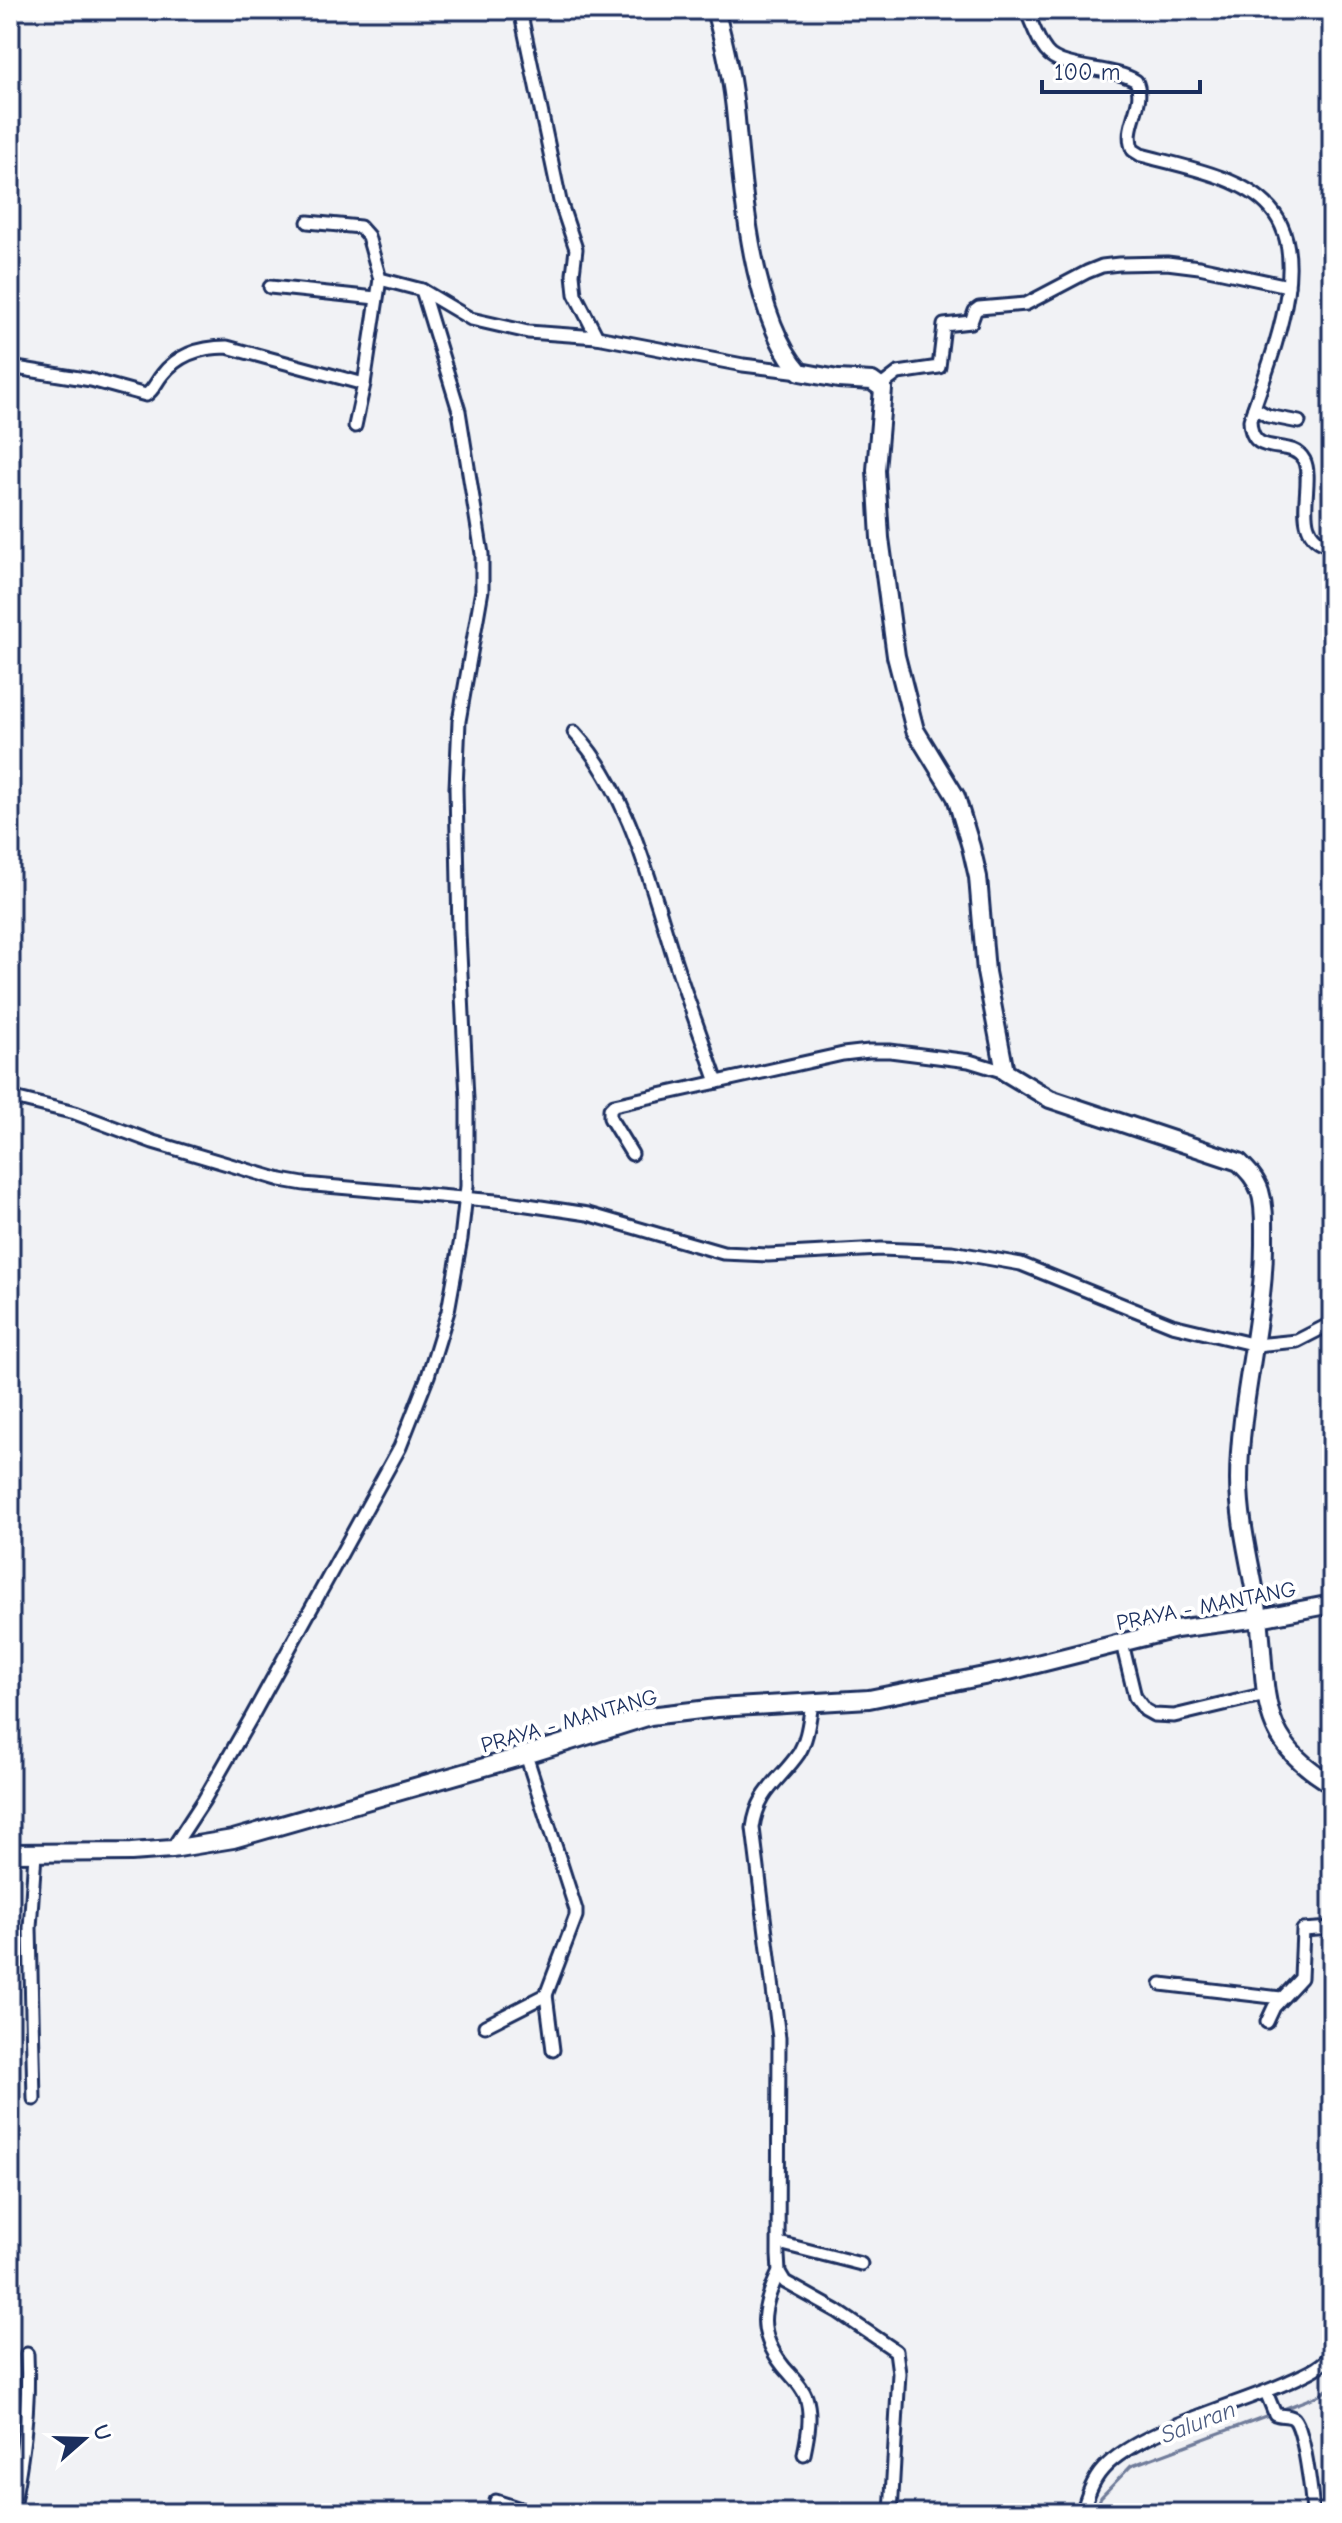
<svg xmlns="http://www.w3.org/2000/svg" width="1342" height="2523" viewBox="0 0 1342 2523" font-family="'Comic Neue',sans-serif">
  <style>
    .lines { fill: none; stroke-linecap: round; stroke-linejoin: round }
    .stream { stroke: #707c9a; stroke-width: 3 }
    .street-casing { stroke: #1b2f5e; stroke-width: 17 }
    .secondary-casing { stroke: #1b2f5e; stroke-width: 22 }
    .primary-casing { stroke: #1b2f5e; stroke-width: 22 }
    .street { stroke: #fff; stroke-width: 11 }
    .secondary { stroke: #fff; stroke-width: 16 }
    .primary { stroke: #fff; stroke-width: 16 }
    .labels { text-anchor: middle; stroke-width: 8; stroke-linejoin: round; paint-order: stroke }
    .street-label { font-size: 22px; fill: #1b2f5e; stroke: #fff }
    .water-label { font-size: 24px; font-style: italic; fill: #4c5c81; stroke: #fff }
  </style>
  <rect width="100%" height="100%" fill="#f1f2f5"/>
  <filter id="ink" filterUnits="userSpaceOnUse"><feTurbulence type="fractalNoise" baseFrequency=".0125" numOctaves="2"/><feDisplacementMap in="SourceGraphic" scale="16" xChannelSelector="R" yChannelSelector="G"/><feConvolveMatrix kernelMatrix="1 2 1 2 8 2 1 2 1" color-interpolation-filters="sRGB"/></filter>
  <g filter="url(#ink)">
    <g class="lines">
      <g class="stream">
        <path d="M1278,2411L1320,2395L1332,2386"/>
        <path d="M1094,2513L1101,2497L1131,2466L1271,2414"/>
      </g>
      <g class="street-casing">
        <g id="street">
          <path d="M520,10L560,201L576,249L573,274L575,294L597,337"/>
          <path d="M1026,10C1032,23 1037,40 1046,51C1061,71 1113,66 1136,81C1147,104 1122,126 1133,150L1141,155C1181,166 1242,176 1270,208C1316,259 1267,365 1250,420C1251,461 1291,436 1304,460C1316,484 1287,537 1332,546"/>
          <path d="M308,222L360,227L368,236L380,279L422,290L471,319L528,332L597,337L743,365L800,372"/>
          <path d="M270,287L376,298"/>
          <path d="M10,367L91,380L146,395C154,390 156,382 162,375C178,354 201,347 227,347L364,384L380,279"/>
          <path d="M881,386L898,373L939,367L944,325L971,322L975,311L979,308L1026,304L1087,272L1102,266L1119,264L1167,263L1199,267L1288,286"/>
          <path d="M1254,408L1268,416L1299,422"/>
          <path d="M355,426L364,384"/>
          <path d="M574,732C629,791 651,886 675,961C688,1001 703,1042 717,1082"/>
          <path d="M10,1097L75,1113L153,1142L281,1180L304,1184L507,1202L588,1214L723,1253L768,1255L881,1249L952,1252L1021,1264L1172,1325L1256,1345L1297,1341L1332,1323"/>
          <path d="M632,1154L610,1118V1109L614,1105L843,1054L869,1051H890L969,1061L1005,1072"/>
          <path d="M1122,1643L1135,1697L1145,1710L1154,1715L1174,1716L1266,1694"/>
          <path d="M812,1704C809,1720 808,1738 799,1753C780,1781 758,1790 753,1828L779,2038L778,2255L779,2272L785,2282L837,2311L896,2351L899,2373L891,2513"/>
          <path d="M172,1849L204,1800L251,1718L400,1447L428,1376L448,1311L461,1239L467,1186V1099L459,932L456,788L459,721L482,590V554L459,411L422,290"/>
          <path d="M1161,1984L1281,1998"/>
          <path d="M546,1995L553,2050"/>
          <path d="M1267,2022L1274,2007L1301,1978L1303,1930L1332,1928"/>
          <path d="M485,2026L546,1995L576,1916V1910L526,1755"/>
          <path d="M34,2099L30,1928L35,1854"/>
          <path d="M779,2243L861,2264"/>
          <path d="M779,2272C761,2309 757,2332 783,2366C791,2376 801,2384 806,2397C812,2415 808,2435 804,2454"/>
          <path d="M1266,2392L1275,2414C1280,2416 1289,2415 1293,2418C1304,2425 1312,2498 1313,2513"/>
          <path d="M496,2501L533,2513"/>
          <path d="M12,2513C22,2460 30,2408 27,2354"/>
          <path d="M1082,2513C1087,2497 1092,2481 1103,2469C1137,2431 1237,2405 1286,2383C1302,2375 1322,2369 1332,2353"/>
        </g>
      </g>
      <g class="secondary-casing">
        <path id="secondary" d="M715,10C725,45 733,83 736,119C742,188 752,318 800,372L838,379L872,381L883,389L876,470L880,538L896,656L915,730L956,797L971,847L978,877L986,972L1005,1072L1050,1099L1239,1162C1248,1171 1256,1179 1260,1191C1265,1207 1264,1224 1264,1239C1265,1321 1239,1399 1239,1480C1239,1527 1253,1572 1259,1618C1268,1695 1256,1740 1332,1784"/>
      </g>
      <g class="primary-casing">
        <path id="primary" d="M10,1853L131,1852L172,1849L233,1839L516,1758L650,1716L717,1708L869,1699L1009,1671L1176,1629L1259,1618L1332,1604"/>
      </g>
      <use href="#street" class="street"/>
      <use href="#secondary" class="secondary"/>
      <use href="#primary" class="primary"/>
    </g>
  </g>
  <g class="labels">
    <g class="street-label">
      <text transform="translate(1206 1605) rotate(-11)" y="8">PRAYA - MANTANG</text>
      <text transform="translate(569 1720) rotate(-16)" y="8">PRAYA - MANTANG</text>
    </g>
    <g class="water-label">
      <text transform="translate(1198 2422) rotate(-21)" y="8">Saluran</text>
    </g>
  </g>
  <rect width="1342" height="2523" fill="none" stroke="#fff" stroke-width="40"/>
  <rect x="20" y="20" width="1302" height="2483" fill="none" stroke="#1b2f5e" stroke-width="3" filter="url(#ink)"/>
  <g transform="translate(84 2439) rotate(70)" stroke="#ffffff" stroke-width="6" paint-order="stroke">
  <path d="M0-6L14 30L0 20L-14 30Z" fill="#1b2f5e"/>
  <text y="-12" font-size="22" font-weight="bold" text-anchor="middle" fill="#1b2f5e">U</text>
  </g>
  <path d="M1042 80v12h158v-12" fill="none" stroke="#1b2f5e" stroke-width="4"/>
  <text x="1054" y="80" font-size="24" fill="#1b2f5e" stroke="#ffffff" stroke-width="6" paint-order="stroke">100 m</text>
</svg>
